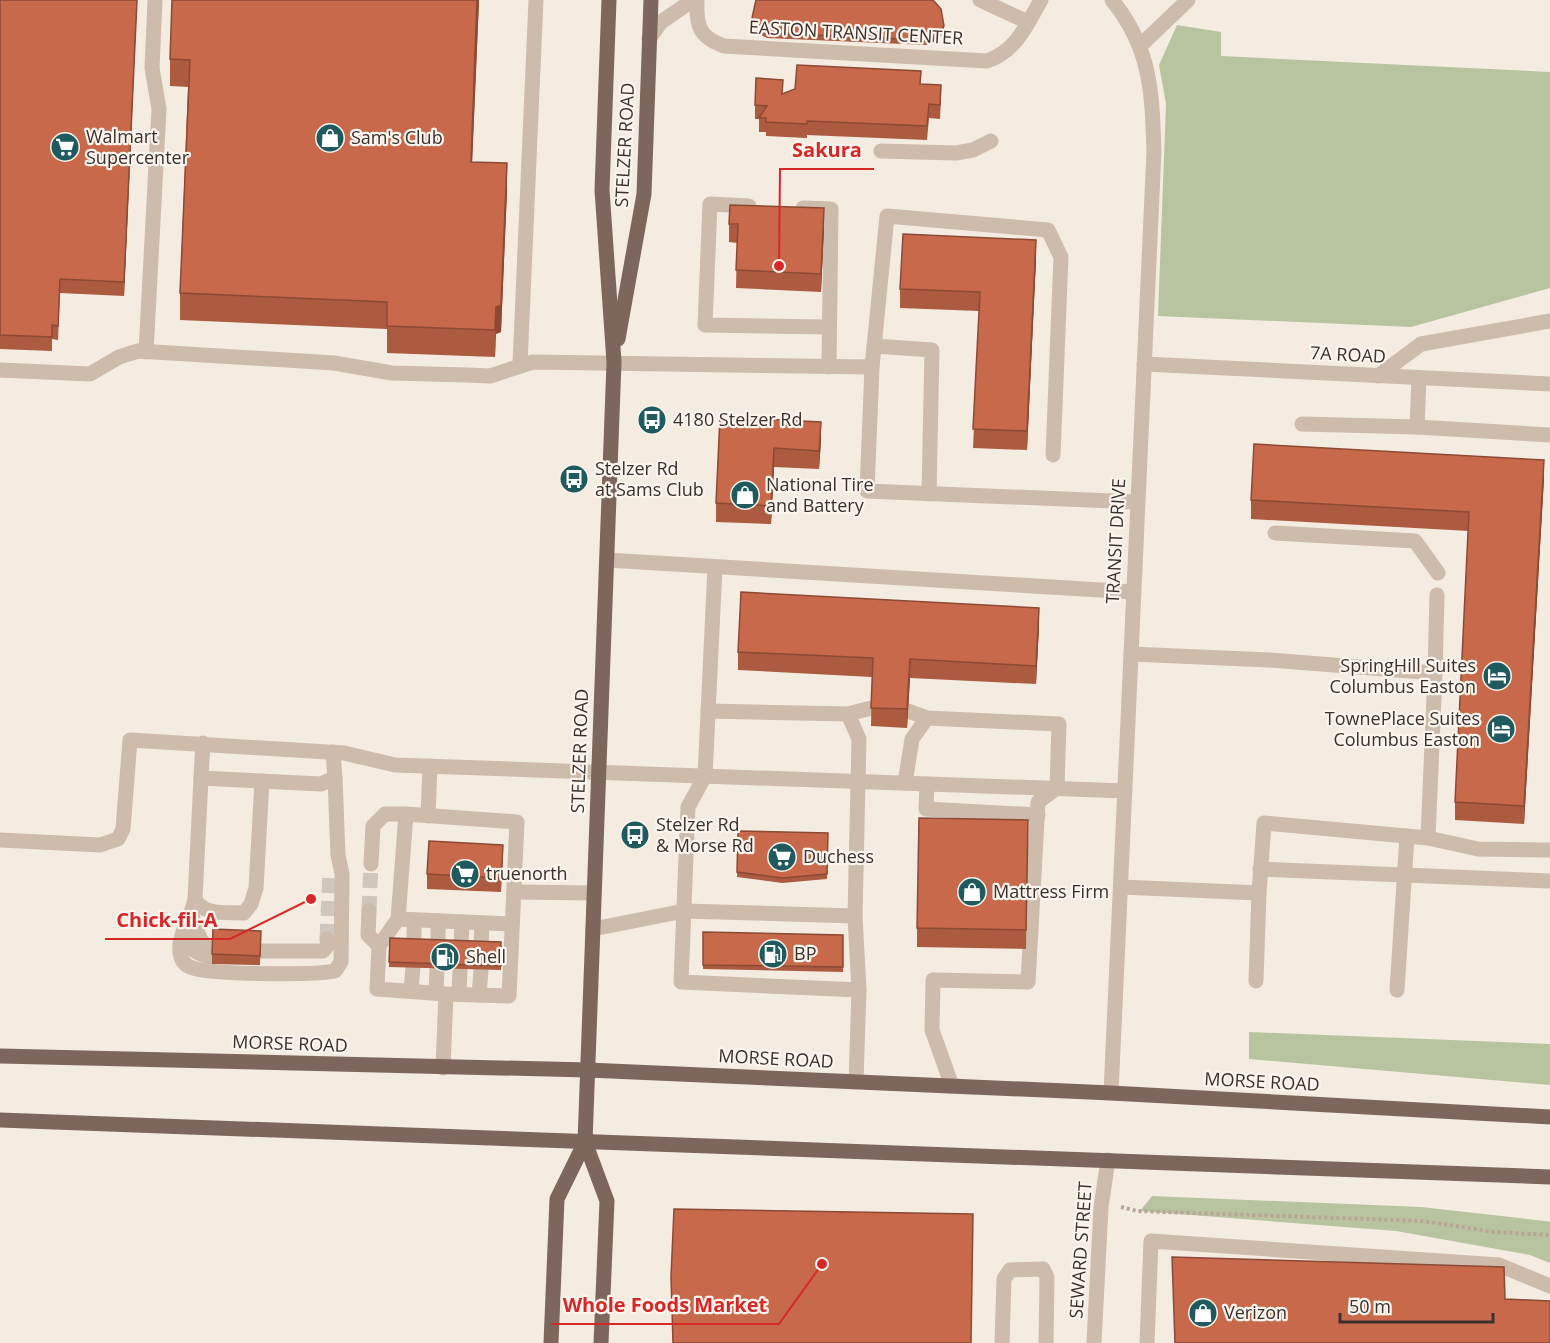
<svg xmlns="http://www.w3.org/2000/svg" width="1550" height="1343" viewBox="0 0 1550 1343" font-family="'Open Sans',sans-serif">
  <style>
    .green { fill: #b8c4a0 }
    .lines { fill: none; stroke-linecap: round; stroke-linejoin: round }
    .minor-tunnel { stroke: #cfc6bd; stroke-width: 15; stroke-dasharray: 15 8; stroke-linecap: butt }
    .path { stroke: #b9a596; stroke-width: 4; stroke-dasharray: 3 3; stroke-linecap: butt }
    .minor { stroke: #cdbbac; stroke-width: 15 }
    .major { stroke: #7d675c; stroke-width: 15 }
    .wall { fill: #ac5a40 }
    .shaded-wall { fill: #8c4a34 }
    .building { fill: #c8694b; stroke: #8c4a34; stroke-width: 1.5 }
    .labels { text-anchor: middle; stroke-width: 4.5; stroke-linejoin: round; paint-order: stroke }
    .street-label { font-size: 18px; fill: #3b302b; stroke: #fbf5ee }
    .poi-label { font-size: 18px; fill: #3b302b; stroke: #fbf5ee; text-anchor: start }
    .leader { fill: none; stroke: #d62828; stroke-width: 2 }
    .callout-dot { fill: #d62828; stroke: #fbf5ee; stroke-width: 2 }
    .callout-label { font-size: 20px; text-anchor: middle; font-weight: bold; fill: #d62828; stroke: #fbf5ee; stroke-width: 4.5; stroke-linejoin: round; paint-order: stroke }
  </style>
  <rect width="100%" height="100%" fill="#f4ebe1"/>
  <g class="green">
    <path d="M1177,25L1221,32V56L1550,72V288L1411,327L1158,316L1166,104L1159,65Z"/>
    <path d="M1249,1032L1550,1044V1085L1249,1059Z"/>
    <path d="M1152,1196L1421,1207L1545,1221L1550,1222V1263L1530,1255L1396,1231L1140,1211Z"/>
  </g>
  <g class="lines">
    <g class="minor-tunnel">
      <path d="M369,911L371,864"/>
      <path d="M327,939L330,872"/>
    </g>
    <path class="path" d="M1121,1207L1137,1211L1423,1221L1494,1232L1550,1235"/>
    <g class="minor">
      <path d="M697,0C696,26 699,37 724,46L987,61C1017,50 1026,26 1041,0"/>
      <path d="M980,0L1028,22"/>
      <path d="M649,39L661,22L693,0"/>
      <path d="M1141,45L1188,0"/>
      <path d="M881,151L956,153L973,150L991,141"/>
      <path d="M749,206L710,204L705,325L828,327"/>
      <path d="M803,208L831,209L829,367"/>
      <path d="M874,346L932,350L929,494"/>
      <path d="M146,352L159,109L152,68L155,0"/>
      <path d="M520,364L536,0"/>
      <path d="M1144,364L1550,384"/>
      <path d="M0,370L90,374L119,357L138,351L334,363L392,373L467,375L490,376L533,362L872,367"/>
      <path d="M1378,376L1421,344L1550,321"/>
      <path d="M1302,424L1417,427L1419,378"/>
      <path d="M1417,427L1550,435"/>
      <path d="M1053,455L1061,257L1048,230L887,216L872,367L867,491L1137,502"/>
      <path d="M1275,533L1415,541L1438,573"/>
      <path d="M607,560L1133,592"/>
      <path d="M715,567L705,776L688,807L681,982L859,990L856,1082"/>
      <path d="M1131,654L1269,660L1435,673L1428,838L1478,849L1550,850"/>
      <path d="M1435,673L1437,595"/>
      <path d="M708,711L848,714L871,708"/>
      <path d="M908,711L927,718L1059,724L1057,788L1038,802L1028,982L933,980L932,1030L952,1086"/>
      <path d="M848,714L859,739L855,916L859,990"/>
      <path d="M203,743L201,778L321,784L335,778L333,752"/>
      <path d="M201,778L195,899C203,916 227,912 244,913L251,904L256,888L262,781"/>
      <path d="M905,783L912,739L927,718"/>
      <path d="M927,784L926,809L1038,815"/>
      <path d="M428,816L430,766"/>
      <path d="M0,840L100,845L118,839L123,829L130,740L344,753L395,765L1125,791"/>
      <path d="M371,864L373,826L385,814H406"/>
      <path d="M1260,869L1550,881"/>
      <path d="M1121,887L1259,893L1264,823L1428,838"/>
      <path d="M514,892L594,893"/>
      <path d="M195,899C188,928 171,947 212,958"/>
      <path d="M369,911L368,935L379,946"/>
      <path d="M191,913L201,941L212,948"/>
      <path d="M398,919L512,924"/>
      <path d="M593,929L684,911L855,916"/>
      <path d="M184,930C179,941 176,961 190,967C205,975 316,975 335,971L341,962L342,874L338,855L335,778"/>
      <path d="M414,944V920"/>
      <path d="M438,945V921"/>
      <path d="M461,946L462,922"/>
      <path d="M481,946L482,923"/>
      <path d="M260,951H323L328,945L327,939"/>
      <path d="M1256,981L1259,893"/>
      <path d="M1397,990L1407,836"/>
      <path d="M411,991L413,967"/>
      <path d="M436,993L437,968"/>
      <path d="M459,994L460,969"/>
      <path d="M479,995L481,970"/>
      <path d="M443,1068L446,994L509,996L517,822L406,814L398,919L379,946L377,989L446,994"/>
      <path d="M1111,1093L1154,151C1152,92 1151,48 1112,0"/>
      <path d="M1002,1343L1004,1279L1010,1270L1043,1269L1047,1277L1046,1343"/>
      <path d="M1094,1343L1101,1207L1108,1160"/>
      <path d="M1147,1343L1151,1241L1499,1265L1550,1286"/>
    </g>
    <g class="major">
      <path d="M618,339L644,194L651,0"/>
      <path d="M0,1056L588,1070L1111,1093L1550,1117"/>
      <path d="M0,1120L1550,1177"/>
      <path d="M551,1343L557,1199L585,1142"/>
      <path d="M601,1343L607,1201L585,1142L614,362L602,190L609,0"/>
    </g>
  </g>
  <g class="wall">
    <path d="M0,0H137L124,296L60,293L58,340L52,339V351L0,349Z"/>
    <path d="M172,0H479L472,162L507,190L501,332L496,334L495,357L387,353V329L180,320V293L188,87L170,86V59Z"/>
    <path d="M752,18L944,31L937,40L927,45L767,38L757,33L752,23Z"/>
    <path d="M921,84L941,99L940,119L929,118L927,140L807,135V138L766,136V132H759V119H755V105L783,94Z"/>
    <path d="M729,224L824,227L821,292L736,288L737,243L729,242Z"/>
    <path d="M1036,259L1027,450L973,448L979,311L900,308V289Z"/>
    <path d="M720,417L821,440L819,469L774,467L771,524L716,522V503Z"/>
    <path d="M1544,478L1524,824L1455,820V802L1469,531L1251,519V500Z"/>
    <path d="M1039,626L1036,684L910,678L907,728L871,726L872,677L738,670V652Z"/>
    <path d="M1028,820L1026,949L917,947V928Z"/>
    <path d="M738,831L828,833L827,879L782,883L737,877Z"/>
    <path d="M503,859L501,892L427,889V874Z"/>
    <path d="M261,931L260,965L212,964V954Z"/>
    <path d="M703,932L843,935V972L703,969Z"/>
    <path d="M390,938L501,942V970L389,967Z"/>
    <path d="M671,1277L971,1343H673Z"/>
  </g>
  <g class="shaded-wall">
    <path d="M137,0L124,296V282Z"/>
    <path d="M477,0H479L471,189V162Z"/>
    <path d="M944,26V31L937,40L927,45V40Z"/>
    <path d="M507,163V190L501,332L496,334L495,357L496,307Z"/>
    <path d="M824,208V227L821,292V274Z"/>
    <path d="M1036,240V259L1027,450V431Z"/>
    <path d="M821,422V440L819,469V451Z"/>
    <path d="M774,448V467L771,524V506Z"/>
    <path d="M1544,460V478L1524,824V806Z"/>
    <path d="M1039,608V626L1036,684V666Z"/>
    <path d="M910,659V678L907,728V709Z"/>
  </g>
  <g class="building">
    <path d="M0,0H137L124,282L60,279L58,326L52,325V337L0,335Z"/>
    <path d="M172,0H477L471,162L507,163L501,305L496,307L495,330L387,326V302L180,293L190,60L170,59Z"/>
    <path d="M756,0H932L934,1L941,9L944,26L937,36L927,40L767,33L757,28L752,18Z"/>
    <path d="M797,65L921,71L920,84L941,85L940,105L929,104L927,126L807,121V124L766,122V118H759L767,106L755,105L756,78L783,80L782,94L795,89Z"/>
    <path d="M730,205L824,208L821,274L736,270L738,224H729Z"/>
    <path d="M903,234L1036,240L1027,431L973,429L980,292L900,289Z"/>
    <path d="M720,417L821,422L819,451L774,448L771,506L716,503Z"/>
    <path d="M1254,444L1544,460L1524,806L1455,802L1469,512L1251,500Z"/>
    <path d="M741,592L1039,608L1036,666L910,659L907,709L871,708L873,658L738,652Z"/>
    <path d="M919,818L1028,820L1026,930L917,928Z"/>
    <path d="M738,831L828,833L827,874L782,878L737,872Z"/>
    <path d="M429,841L503,845L501,878L427,874Z"/>
    <path d="M213,929L261,931L260,956L212,954Z"/>
    <path d="M703,932L843,935V967L703,965Z"/>
    <path d="M390,938L501,942V966L389,962Z"/>
    <path d="M674,1209L973,1214L971,1343H673L671,1277Z"/>
    <path d="M1172,1257L1504,1267L1505,1299L1550,1301V1343H1175Z"/>
  </g>
  <defs>
    <g id="shop-disc" transform="scale(1.5)"><circle r="9.5" fill="#1f5a5e" stroke="#fbf5ee"/><path d="M-5-2.5h2.3a2.7 3.5 0 0 1 5.4 0H5L5.5 6h-11ZM-1.5-2.5h3a1.5 2.3 0 0 0-3 0Z" fill="#fff"/></g>
    <g id="supermarket-disc" transform="scale(1.5)"><circle r="9.5" fill="#1f5a5e" stroke="#fbf5ee"/><path d="M-6-5.5h2.5l.6 2H6L4.5 2H-2.5L-4.4-4H-6ZM-1.5 3.2a1.3 1.3 0 1 0 .1 0ZM3 3.2a1.3 1.3 0 1 0 .1 0Z" fill="#fff"/></g>
    <g id="bus-disc" transform="scale(1.5)"><circle r="9.5" fill="#1f5a5e" stroke="#fbf5ee"/><path d="M-5-6H5V4H4V6H2V4H-2V6H-4V4H-5ZM-3.5-4V0h7V-4ZM-3.5 1.2v1.5H-2V1.2ZM2 1.2v1.5H3.5V1.2Z" fill="#fff"/></g>
    <g id="hotel-disc" transform="scale(1.5)"><circle r="9.5" fill="#1f5a5e" stroke="#fbf5ee"/><path d="M-6-4.5h1.5V1H6V5H4.5V3h-9V5H-6ZM-4 0a1.8 1.8 0 1 1 3.6 0ZM.5 0V-2.5h3Q6-2.5 6 0Z" fill="#fff"/></g>
    <g id="fuel-disc" transform="scale(1.5)"><circle r="9.5" fill="#1f5a5e" stroke="#fbf5ee"/><path d="M-5.5-6h7V0h2V4h1.3V-2.5L3-4.5l.8-.8L6-3V5H2.5V1h-1V6h-7ZM-4.2-4.7v3.2H.2V-4.7Z" fill="#fff"/></g>
  </defs>
  <g fill-rule="evenodd">
    <use href="#shop-disc" x="330" y="138"/>
    <use href="#supermarket-disc" x="65" y="147"/>
    <use href="#bus-disc" x="652" y="420"/>
    <use href="#bus-disc" x="574" y="479"/>
    <use href="#shop-disc" x="745" y="495"/>
    <use href="#hotel-disc" x="1497" y="676"/>
    <use href="#hotel-disc" x="1501" y="729"/>
    <use href="#bus-disc" x="635" y="835"/>
    <use href="#supermarket-disc" x="782" y="857"/>
    <use href="#supermarket-disc" x="465" y="874"/>
    <use href="#shop-disc" x="972" y="892"/>
    <use href="#fuel-disc" x="773" y="954"/>
    <use href="#fuel-disc" x="445" y="957"/>
    <use href="#shop-disc" x="1203" y="1313"/>
  </g>
  <g class="labels">
    <g class="street-label">
      <text transform="translate(856 33) rotate(3)" y="6">EASTON TRANSIT CENTER</text>
      <text transform="translate(625 145) rotate(-87)" y="6">STELZER ROAD</text>
      <text transform="translate(1348 355) rotate(3)" y="6">7A ROAD</text>
      <text transform="translate(1116 541) rotate(-87)" y="6">TRANSIT DRIVE</text>
      <text transform="translate(580 751) rotate(-88)" y="6">STELZER ROAD</text>
      <text transform="translate(290 1044) rotate(2)" y="6">MORSE ROAD</text>
      <text transform="translate(776 1059) rotate(3)" y="6">MORSE ROAD</text>
      <text transform="translate(1262 1082) rotate(3)" y="6">MORSE ROAD</text>
      <text transform="translate(1081 1250) rotate(-86)" y="6">SEWARD STREET</text>
    </g>
    <g class="poi-label">
      <text x="86" y="143">Walmart<tspan x="86" dy="21">Supercenter</tspan></text>
      <text x="351" y="144">Sam's Club</text>
      <text x="673" y="426">4180 Stelzer Rd</text>
      <text x="595" y="475">Stelzer Rd<tspan x="595" dy="21">at Sams Club</tspan></text>
      <text x="766" y="491">National Tire<tspan x="766" dy="21">and Battery</tspan></text>
      <text x="1476" y="672" text-anchor="end">SpringHill Suites<tspan x="1476" dy="21">Columbus Easton</tspan></text>
      <text x="1480" y="725" text-anchor="end">TownePlace Suites<tspan x="1480" dy="21">Columbus Easton</tspan></text>
      <text x="656" y="831">Stelzer Rd<tspan x="656" dy="21">&amp; Morse Rd</tspan></text>
      <text x="803" y="863">Duchess</text>
      <text x="486" y="880">truenorth</text>
      <text x="993" y="898">Mattress Firm</text>
      <text x="794" y="960">BP</text>
      <text x="466" y="963">Shell</text>
      <text x="1224" y="1319">Verizon</text>
    </g>
  </g>
  <path class="leader" d="M779 266L780 169H874M311 899L230 939H105M822 1264L779 1324H551"/>
  <g class="callout-dot">
    <circle cx="779" cy="266" r="6"/>
    <circle cx="311" cy="899" r="6"/>
    <circle cx="822" cy="1264" r="6"/>
  </g>
  <g class="callout-label">
    <text x="827" y="157">Sakura</text>
    <text x="167" y="927">Chick-fil-A</text>
    <text x="665" y="1312">Whole Foods Market</text>
  </g>
  <path d="M1340 1313v9h153v-9" fill="none" stroke="#3b302b" stroke-width="3"/>
  <text x="1349" y="1313" font-size="18" fill="#3b302b" stroke="#fbf5ee" stroke-width="4.5" paint-order="stroke">50 m</text>
</svg>
